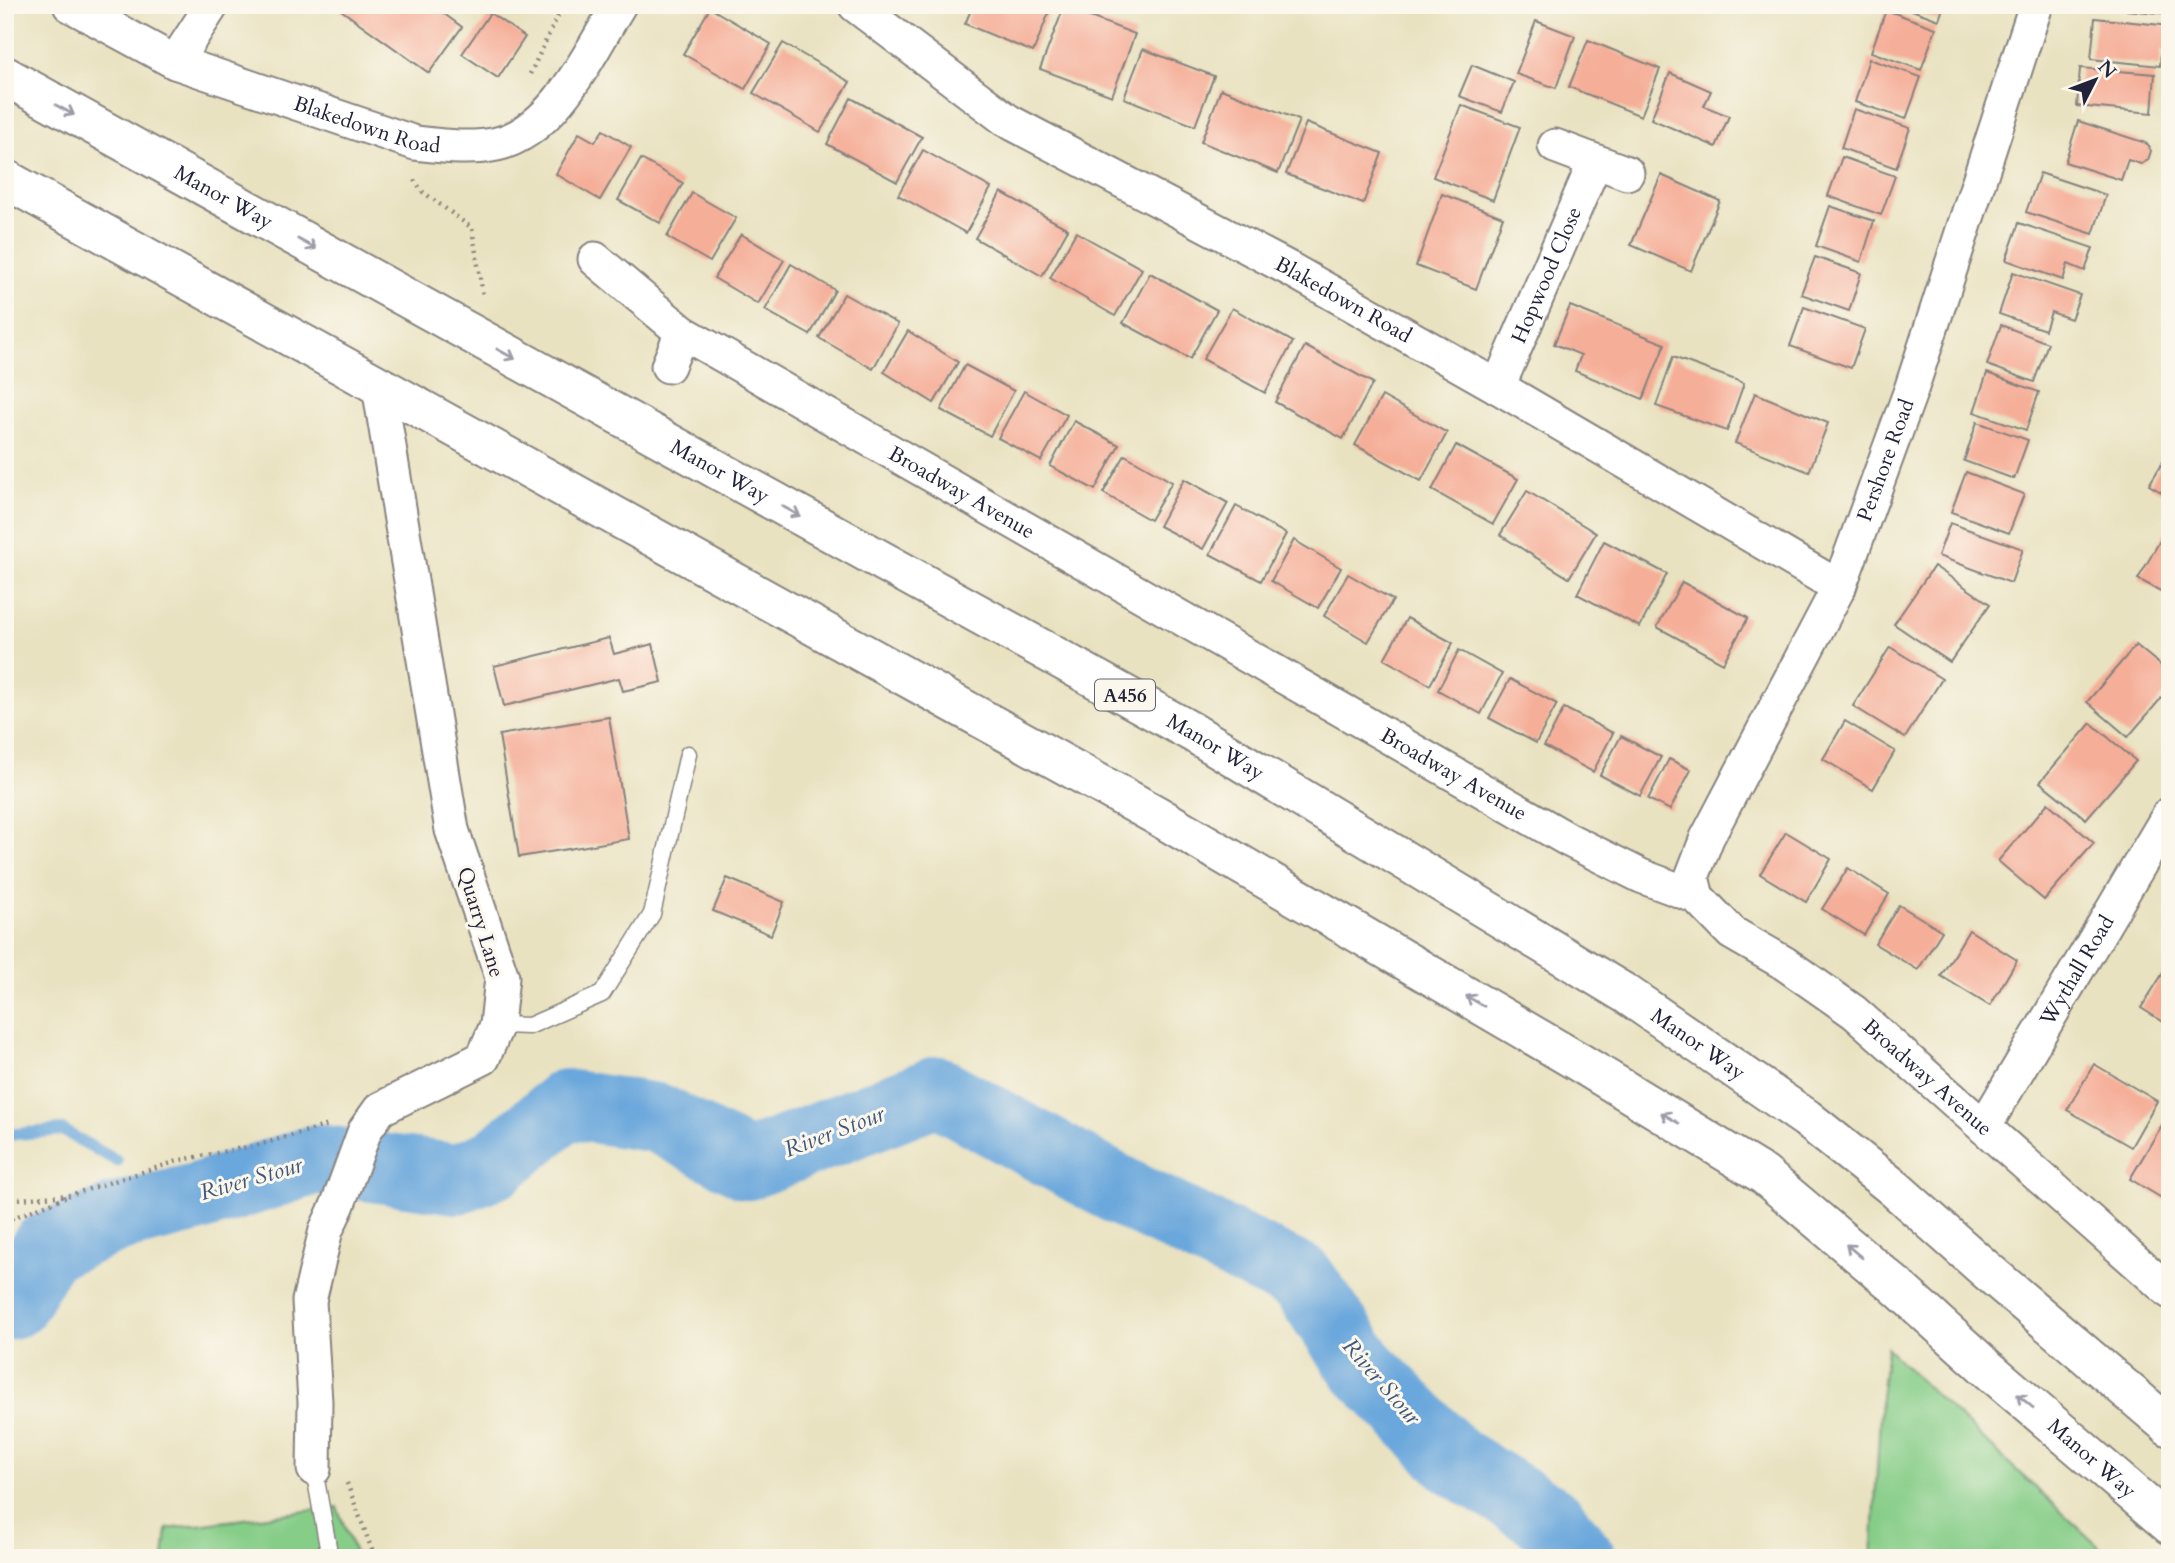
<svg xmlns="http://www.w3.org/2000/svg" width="2175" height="1563" viewBox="0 0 2175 1563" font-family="Cardo,serif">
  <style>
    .green { fill: #86cd88; stroke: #547862; stroke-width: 2 }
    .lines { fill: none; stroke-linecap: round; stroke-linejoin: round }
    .stream { stroke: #6ba7dc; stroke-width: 12 }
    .river { stroke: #6ba7dc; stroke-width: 70 }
    .building { fill: #f5ae98 }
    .lane-casing { stroke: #86827e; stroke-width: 19 }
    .street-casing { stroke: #86827e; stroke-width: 37 }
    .highway-casing { stroke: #86827e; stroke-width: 42 }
    .path { stroke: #86827e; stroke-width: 4.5; stroke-dasharray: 2 5; stroke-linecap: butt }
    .lane { stroke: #fff; stroke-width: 16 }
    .street { stroke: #fff; stroke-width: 33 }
    .highway { stroke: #fff; stroke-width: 38 }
    .oneway { stroke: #9c9ca7 }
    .labels { text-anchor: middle; stroke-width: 6; stroke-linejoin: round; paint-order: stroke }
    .shield { fill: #fbf7ec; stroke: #636270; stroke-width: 2 }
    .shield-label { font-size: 19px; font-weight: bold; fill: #22223b }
    .street-label { font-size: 21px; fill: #22223b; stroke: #fbf7ec }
    .water-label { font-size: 23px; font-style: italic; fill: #3f577b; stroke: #fbf7ec }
  </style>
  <rect width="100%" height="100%" fill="#fbf7ec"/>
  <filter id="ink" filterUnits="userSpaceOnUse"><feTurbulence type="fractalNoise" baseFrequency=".0143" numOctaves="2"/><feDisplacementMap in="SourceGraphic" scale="14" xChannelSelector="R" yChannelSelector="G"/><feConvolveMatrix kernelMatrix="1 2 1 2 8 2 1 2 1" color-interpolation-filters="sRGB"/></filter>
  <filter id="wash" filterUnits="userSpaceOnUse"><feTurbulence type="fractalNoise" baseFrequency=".00686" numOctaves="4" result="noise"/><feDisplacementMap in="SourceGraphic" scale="28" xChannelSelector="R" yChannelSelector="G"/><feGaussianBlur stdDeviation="1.57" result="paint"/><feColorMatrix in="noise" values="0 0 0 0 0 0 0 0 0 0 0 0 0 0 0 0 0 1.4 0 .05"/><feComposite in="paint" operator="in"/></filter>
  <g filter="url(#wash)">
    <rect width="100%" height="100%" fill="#e9e2c1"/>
    <g class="green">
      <path d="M1887,1348L1914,1375L2111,1558H1872L1881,1397Z"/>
      <path d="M337,1507L357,1558H164L167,1529Z"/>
    </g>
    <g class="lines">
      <g class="stream">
        <path d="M5,1135L62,1130L117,1161"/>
        <path d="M171,1185L196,1198"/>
      </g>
      <path class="river" d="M5,1305L14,1303L45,1248L119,1217L196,1198L317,1159L457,1179L496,1163L566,1104L657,1118L748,1165L937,1091L1124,1193L1301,1279L1362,1366L1454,1460L1552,1521L1581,1558"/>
    </g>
    <g id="blocks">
      <g class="building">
        <path d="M334,5H432L462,27L429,73Z"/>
        <path d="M973,5H1052L1033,52L965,24Z"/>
        <path d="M1898,5H1944L1939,20Z"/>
        <path d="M2128,5H2170V14L2127,10Z"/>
        <path d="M1064,7L1135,34L1112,96L1040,69Z"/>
        <path d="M710,8L771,44L745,89L683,54Z"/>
        <path d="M1886,10L1936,28L1921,70L1871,52Z"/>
        <path d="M490,13L525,37L498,78L462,54Z"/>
        <path d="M2095,18L2170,26V51L2161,50L2160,66L2091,59Z"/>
        <path d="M1536,21L1575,36L1556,88L1516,74Z"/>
        <path d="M1588,40L1660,69L1641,116L1569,87Z"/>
        <path d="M783,43L850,82L820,132L753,93Z"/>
        <path d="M1143,49L1214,76L1195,126L1124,98Z"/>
        <path d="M1869,59L1921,77L1906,119L1855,102Z"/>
        <path d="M1472,65L1514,82L1502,112L1459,96Z"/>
        <path d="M2080,68L2155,74L2152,113L2077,106Z"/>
        <path d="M1670,73L1711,91L1704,106L1729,116L1716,147L1651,119Z"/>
        <path d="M1221,89L1299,120L1278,173L1201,142Z"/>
        <path d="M851,98L922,137L897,182L827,144Z"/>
        <path d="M1461,105L1520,127L1493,200L1433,177Z"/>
        <path d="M1854,109L1910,128L1896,168L1841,148Z"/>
        <path d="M2078,121L2146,143L2151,151L2148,160L2141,164L2128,160L2121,180L2065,162Z"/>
        <path d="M1306,123L1382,153L1363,204L1286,174Z"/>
        <path d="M603,130L631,147L600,200L556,174L579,133L595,142Z"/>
        <path d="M923,150L991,188L966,233L898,195Z"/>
        <path d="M1842,157L1895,176L1881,215L1828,196Z"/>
        <path d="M641,159L683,183L660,223L618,200Z"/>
        <path d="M2040,173L2106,195L2093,234L2026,212Z"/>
        <path d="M1661,175L1720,201L1691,271L1631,245Z"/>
        <path d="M1001,192L1068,229L1042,276L975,238Z"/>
        <path d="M692,193L736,218L710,262L667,237Z"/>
        <path d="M1442,194L1503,217L1476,289L1416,266Z"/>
        <path d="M1830,206L1874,221L1861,262L1816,246Z"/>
        <path d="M2019,223L2093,248L2085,271L2068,264L2063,280L2006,260Z"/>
        <path d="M1076,232L1142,269L1115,316L1050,278Z"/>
        <path d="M741,234L784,260L758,304L714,278Z"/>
        <path d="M1815,257L1861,273L1849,311L1801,294Z"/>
        <path d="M791,264L835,290L810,335L765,310Z"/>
        <path d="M2013,272L2080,295L2071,319L2051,312L2045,330L1999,314Z"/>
        <path d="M1150,273L1217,310L1190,359L1123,323Z"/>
        <path d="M844,294L898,324L873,369L819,338Z"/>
        <path d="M1570,306L1665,344L1643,399L1575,371L1581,355L1554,344Z"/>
        <path d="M1804,307L1865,329L1851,368L1790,346Z"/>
        <path d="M1232,308L1293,342L1265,393L1203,359Z"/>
        <path d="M2001,325L2048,343L2034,382L1987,365Z"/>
        <path d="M908,331L958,362L934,403L884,372Z"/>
        <path d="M1305,346L1373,383L1343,439L1275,402Z"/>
        <path d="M1673,357L1744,383L1727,431L1656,406Z"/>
        <path d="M965,365L1014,391L990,436L941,410Z"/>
        <path d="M1987,373L2039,392L2026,430L1974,412Z"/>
        <path d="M1024,391L1067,415L1041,461L998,438Z"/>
        <path d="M1755,393L1828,423L1809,472L1735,443Z"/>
        <path d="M1382,396L1447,433L1421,481L1355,445Z"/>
        <path d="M1074,421L1119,445L1095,490L1050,466Z"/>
        <path d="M1977,422L2028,440L2014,479L1964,461Z"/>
        <path d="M1456,445L1518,479L1493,524L1432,490Z"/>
        <path d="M2170,450V497L2149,485Z"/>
        <path d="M1125,455L1172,482L1150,520L1103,493Z"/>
        <path d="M1966,472L2024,494L2009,533L1951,512Z"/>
        <path d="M1184,479L1228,503L1203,549L1159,526Z"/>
        <path d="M1527,491L1596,533L1569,578L1500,535Z"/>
        <path d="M1236,506L1286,534L1261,581L1210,554Z"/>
        <path d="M1950,523L2023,549L2011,583L1938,556Z"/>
        <path d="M2170,523V596L2138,579Z"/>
        <path d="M1294,540L1341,568L1318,608L1271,581Z"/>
        <path d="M1604,541L1667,574L1640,627L1577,594Z"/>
        <path d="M1934,566L1990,604L1950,662L1894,624Z"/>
        <path d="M1348,574L1393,600L1368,642L1324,616Z"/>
        <path d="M1682,582L1748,618L1723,663L1657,627Z"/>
        <path d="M1407,618L1453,643L1430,685L1384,659Z"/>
        <path d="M609,638L614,654L653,644L662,682L623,691L619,678L504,706L494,666Z"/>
        <path d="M2136,645L2170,673V688L2128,737L2087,702Z"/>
        <path d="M1890,647L1942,679L1905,738L1853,706Z"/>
        <path d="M1459,650L1502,674L1481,714L1438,690Z"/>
        <path d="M1510,679L1557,704L1536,743L1489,718Z"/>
        <path d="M1564,708L1613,733L1593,772L1544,746Z"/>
        <path d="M609,717L629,839L519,857L499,735Z"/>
        <path d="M1845,721L1895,751L1873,789L1823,759Z"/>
        <path d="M2091,723L2136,761L2086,819L2040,782Z"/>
        <path d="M1621,736L1661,757L1640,796L1600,775Z"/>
        <path d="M1669,759L1691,770L1670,810L1648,799Z"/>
        <path d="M2048,803L2094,843L2044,900L1998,861Z"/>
        <path d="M1786,832L1831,859L1806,902L1760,874Z"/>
        <path d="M1848,868L1889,894L1864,935L1822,909Z"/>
        <path d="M727,878L784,902L771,935L713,911Z"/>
        <path d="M1899,905L1942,931L1918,970L1875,944Z"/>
        <path d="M1969,930L2017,960L1990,1006L1941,976Z"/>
        <path d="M2170,962V1026L2141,1008Z"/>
        <path d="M2094,1064L2157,1101L2131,1147L2067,1110Z"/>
        <path d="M2162,1125L2170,1130V1203L2130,1179Z"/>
      </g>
    </g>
  </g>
  <g filter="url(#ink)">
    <use href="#blocks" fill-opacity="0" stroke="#86827e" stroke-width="2"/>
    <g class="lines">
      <g class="lane-casing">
        <g id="lane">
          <path d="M497,1025L529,1026L602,994L652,914L688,754"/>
          <path d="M314,1469L330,1558"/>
        </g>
      </g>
      <g class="street-casing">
        <g id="street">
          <path id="s1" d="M70,5L175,62L415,143C442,146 470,150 497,144C555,131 590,52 619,5"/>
          <path id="s2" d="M855,5L1008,121L1288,268L1498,387L1839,587"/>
          <path d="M175,62L212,5"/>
          <path d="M1555,146L1627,173"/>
          <path id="s3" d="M595,259L682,332L1569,840L1641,876L1697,897L1732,933L1784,963L1854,1012L2170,1292"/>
          <path d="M668,366L682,332"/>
          <path id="s4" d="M1498,387L1595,162"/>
          <path id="s5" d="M1697,897L1692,877L1707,838L1839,587L1911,390L2036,5"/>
          <path id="s6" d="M1984,1127L2170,813"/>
          <path d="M314,1469L315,1402L309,1301L326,1230L338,1204L365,1130L380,1109L483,1058L497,1025L502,977L452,830L379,386"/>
        </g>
      </g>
      <g class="highway-casing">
        <g id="highway">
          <path id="s7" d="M5,76L1192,732L1626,994L1806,1118L1894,1188L1984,1268L2170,1427"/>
          <path id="s8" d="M5,179L1156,815L1577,1061L1764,1175L1895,1285L1988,1369L2170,1525"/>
        </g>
      </g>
      <g class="path">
        <path d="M530,74L563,5"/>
        <path d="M414,180L423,192L472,228L483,296"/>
        <path d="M5,1200L70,1195L181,1160L258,1145L329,1125"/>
        <path d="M5,1221L66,1197"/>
        <path d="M347,1483L375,1558"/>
      </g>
      <use href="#lane" class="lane"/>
      <use href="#street" class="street"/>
      <use href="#highway" class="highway"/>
    </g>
    <defs><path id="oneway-shaft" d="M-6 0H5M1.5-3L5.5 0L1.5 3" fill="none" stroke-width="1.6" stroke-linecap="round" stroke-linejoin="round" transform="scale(1.75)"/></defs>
    <g class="oneway">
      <use href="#oneway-shaft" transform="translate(65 110) rotate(29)"/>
      <use href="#oneway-shaft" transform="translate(307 244) rotate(29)"/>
      <use href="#oneway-shaft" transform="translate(506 354) rotate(29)"/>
      <use href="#oneway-shaft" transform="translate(791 511) rotate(29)"/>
      <use href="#oneway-shaft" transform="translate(1475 1001) rotate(-150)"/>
      <use href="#oneway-shaft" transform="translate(1670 1118) rotate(-149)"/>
      <use href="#oneway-shaft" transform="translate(1854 1251) rotate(-140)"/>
      <use href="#oneway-shaft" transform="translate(2025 1401) rotate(-140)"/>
    </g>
  </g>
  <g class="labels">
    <rect class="shield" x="1095" y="679.5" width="60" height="31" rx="5"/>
    <g class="shield-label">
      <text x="1125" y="702">A456</text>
    </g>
    <g class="street-label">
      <text dy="7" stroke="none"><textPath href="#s1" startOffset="322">Blakedown Road</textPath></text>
      <text dy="7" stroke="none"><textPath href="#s7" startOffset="250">Manor Way</textPath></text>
      <text dy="7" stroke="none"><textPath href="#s4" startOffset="122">Hopwood Close</textPath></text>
      <text dy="7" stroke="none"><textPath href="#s2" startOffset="572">Blakedown Road</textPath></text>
      <text dy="7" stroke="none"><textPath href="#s5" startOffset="481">Pershore Road</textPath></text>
      <text dy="7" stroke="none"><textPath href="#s7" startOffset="817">Manor Way</textPath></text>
      <text dy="7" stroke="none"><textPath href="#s3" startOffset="436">Broadway Avenue</textPath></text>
      <text dy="7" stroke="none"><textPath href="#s7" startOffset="1384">Manor Way</textPath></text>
      <text dy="7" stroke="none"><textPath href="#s3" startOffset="1003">Broadway Avenue</textPath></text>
      <text transform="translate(481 922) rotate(73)" y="7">Quarry Lane</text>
      <text dy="7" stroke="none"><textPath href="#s6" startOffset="182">Wythall Road</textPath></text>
      <text dy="7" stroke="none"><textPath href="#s7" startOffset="1951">Manor Way</textPath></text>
      <text dy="7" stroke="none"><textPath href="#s3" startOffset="1570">Broadway Avenue</textPath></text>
      <text dy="7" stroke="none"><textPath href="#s8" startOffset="2455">Manor Way</textPath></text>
    </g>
    <g class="water-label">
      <text transform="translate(834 1131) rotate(-21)" y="8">River Stour</text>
      <text transform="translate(251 1178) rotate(-16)" y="8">River Stour</text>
      <text transform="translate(1382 1381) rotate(49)" y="8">River Stour</text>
    </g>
  </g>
  <rect width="2175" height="1563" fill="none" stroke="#fbf7ec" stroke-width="28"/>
  <g transform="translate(2095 80) rotate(48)" stroke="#fbf7ec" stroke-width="5" paint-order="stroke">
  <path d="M0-5L12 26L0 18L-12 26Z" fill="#22223b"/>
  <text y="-10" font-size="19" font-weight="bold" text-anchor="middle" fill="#22223b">N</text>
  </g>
</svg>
